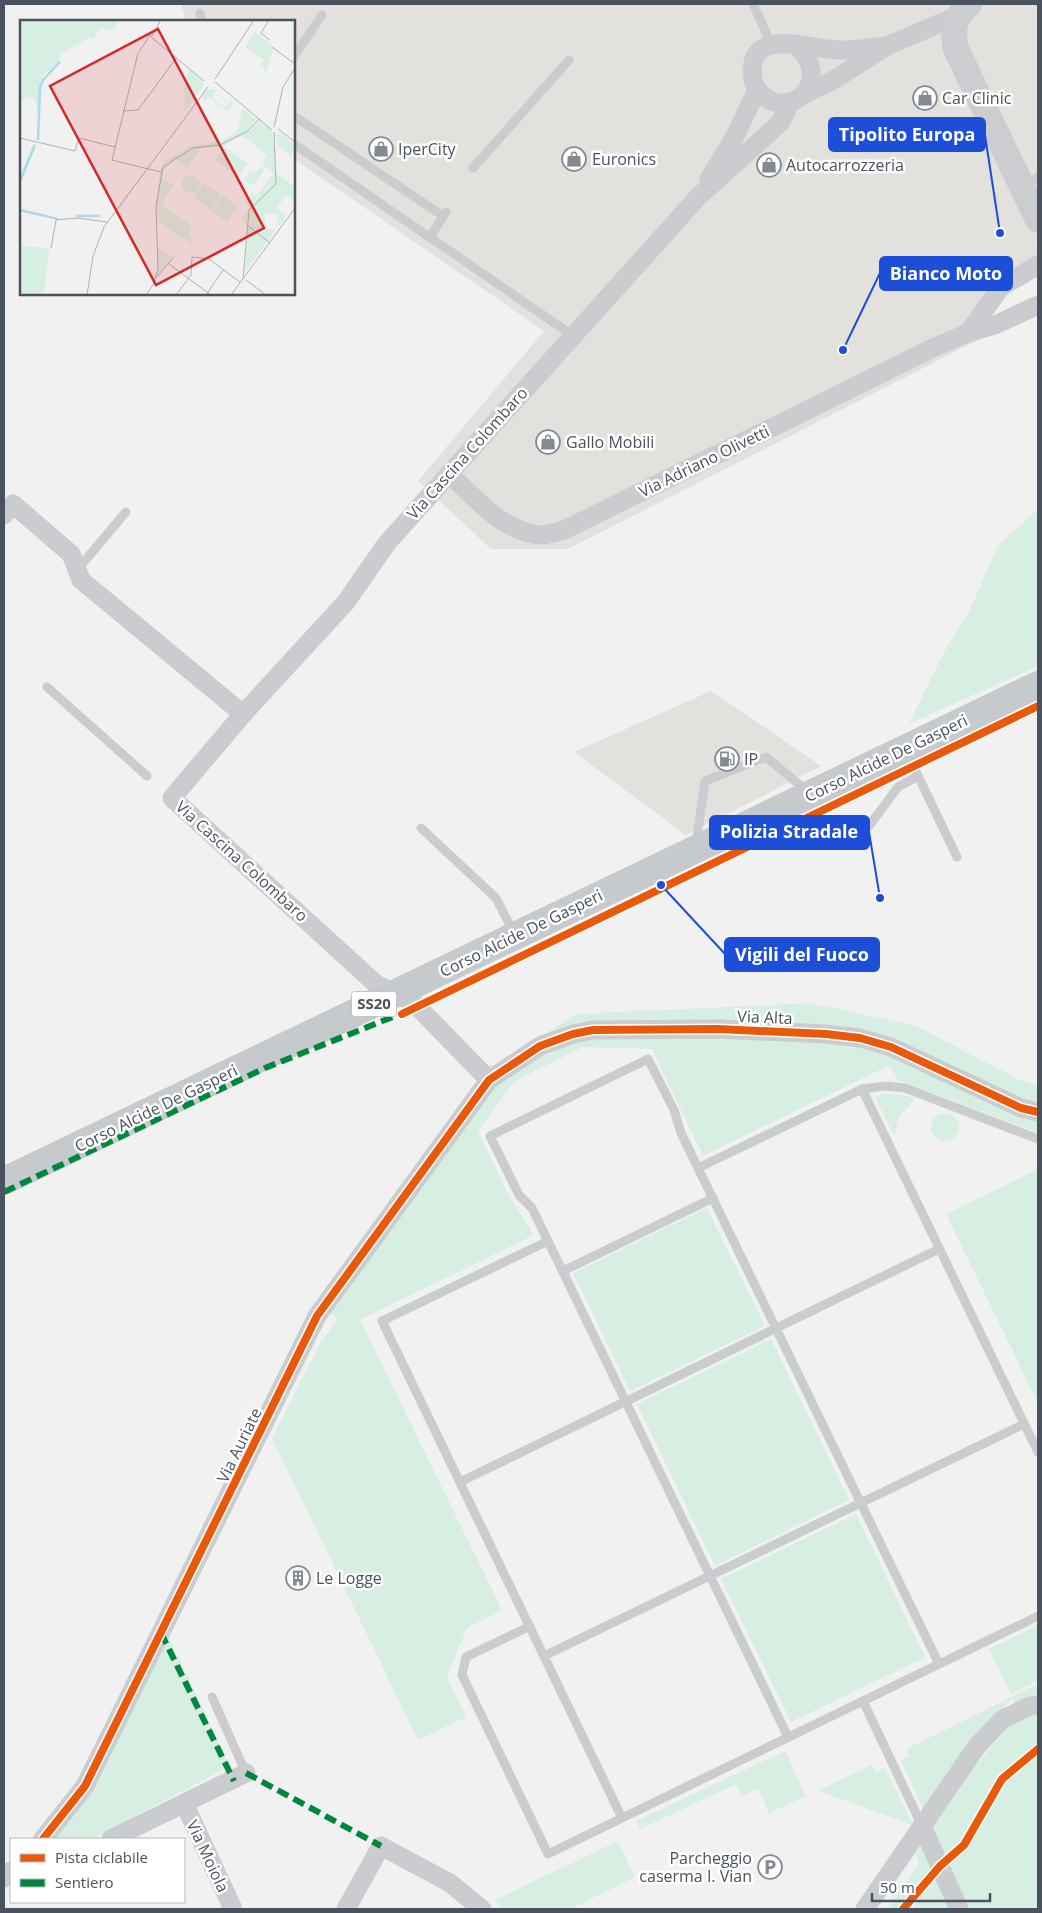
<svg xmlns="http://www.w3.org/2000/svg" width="1042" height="1913" viewBox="0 0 1042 1913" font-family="'Open Sans',sans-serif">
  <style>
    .commercial { fill: #e2e1dd }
    .green { fill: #d7efe2 }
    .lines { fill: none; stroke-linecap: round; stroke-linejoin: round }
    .lane { stroke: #cbcccf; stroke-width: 9 }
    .street { stroke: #cbcccf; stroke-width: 19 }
    .secondary { stroke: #cccdd0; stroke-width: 26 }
    .primary { stroke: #c7cacd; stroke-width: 28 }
    .quiet { stroke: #00873e; stroke-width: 6; stroke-dasharray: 12 6; stroke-linecap: butt }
    .cycleway-casing { stroke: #fff; stroke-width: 11 }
    .cycleway { stroke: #e8590c; stroke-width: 8 }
    .labels { text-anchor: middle; stroke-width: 5; stroke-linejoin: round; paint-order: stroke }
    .shield { fill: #fff; stroke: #80868e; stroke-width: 1 }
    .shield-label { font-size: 15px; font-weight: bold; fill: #49525d }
    .poi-label { font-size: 16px; fill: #49525d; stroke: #fff; text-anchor: start }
    .street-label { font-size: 16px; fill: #49525d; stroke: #fff }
    .inset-river { fill: none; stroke: #acd9eb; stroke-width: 2.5 }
    .inset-road { fill: none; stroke: #aeb1b6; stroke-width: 1 }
    .view { fill: #d62828; fill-opacity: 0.15; stroke: #d62828; stroke-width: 2.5 }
    .inset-edge { fill: none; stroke: #49525d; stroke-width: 2.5 }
    .leader { fill: none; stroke: #1d4ed8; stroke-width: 2 }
    .callout-dot { fill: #1d4ed8; stroke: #fff; stroke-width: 2 }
    .callout { fill: #1d4ed8; stroke: #1d4ed8; stroke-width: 2 }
    .callout-label { font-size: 18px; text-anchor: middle; font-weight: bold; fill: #fff }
  </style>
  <rect width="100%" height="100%" fill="#f1f1f1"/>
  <g class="commercial">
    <path d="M181,4H1038V272L1010,287L993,306L988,335L568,549H491L418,481L544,331L294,159V21H186Z"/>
    <path d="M711,691L821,766L686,835L574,752Z"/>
  </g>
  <g class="green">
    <path d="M1038,509V666L909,724L944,652L969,612L998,545Z"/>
    <path d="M811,1003L916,1026L1022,1081L1038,1086V1133L898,1080L890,1065L703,1156L652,1049L583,1047L515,1081L478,1131L509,1196L534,1235L360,1320L502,1610L467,1628L447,1677L466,1717L418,1740L272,1438L320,1344L337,1319L320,1305L489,1065H498L576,1014Z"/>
    <path d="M885,1094L904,1095L915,1099L900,1116L894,1136L875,1097Z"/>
    <circle cx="945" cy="1127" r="14"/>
    <path d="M1038,1169V1403L946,1214Z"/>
    <path d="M707,1208L765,1326L630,1391L573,1273Z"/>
    <path d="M771,1339L849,1500L715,1566L637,1404Z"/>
    <path d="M856,1514L925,1657L791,1722L721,1579Z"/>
    <path d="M1038,1625V1681L1011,1694L989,1649Z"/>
    <path d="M168,1636L230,1766L92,1839H48L94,1791Z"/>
    <path d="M1038,1684V1909H887L919,1864L916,1854L967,1775L1014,1721V1697L987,1723L924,1811L901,1761L909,1756L906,1749Z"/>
    <path d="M785,1751L806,1796L769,1813L758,1789L742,1796L736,1784L640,1829L636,1821Z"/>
    <path d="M872,1765L876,1772L885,1768L913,1825L818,1791Z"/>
    <path d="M618,1841L635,1877L570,1909H501L495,1900Z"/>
  </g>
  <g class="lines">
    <g class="lane">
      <path d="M753,4L771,44"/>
      <path d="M200,13L202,21"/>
      <path d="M294,56L322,15"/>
      <path d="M294,116L443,216"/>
      <path d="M294,144L572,335"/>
      <path d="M473,168L569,60"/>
      <path d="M1023,185L1038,177"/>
      <path d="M430,237L446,212"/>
      <path d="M77,570L126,512"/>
      <path d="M47,687L147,776"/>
      <path d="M906,751L957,857"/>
      <path d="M421,828L496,898L514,933"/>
      <path d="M863,834L898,787L918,776"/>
      <path d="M696,843L705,781L766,757L807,791"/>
      <path d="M862,1089L1038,1452"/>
      <path d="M698,1168L862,1089L885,1086L905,1088L1038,1139"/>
      <path d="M548,1241L382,1321L622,1818"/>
      <path d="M563,1271L713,1198"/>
      <path d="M460,1482L939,1249"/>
      <path d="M530,1626L466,1657L462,1675L548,1854L1038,1616"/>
      <path d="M544,1656L1024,1424"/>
      <path d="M212,1697L246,1773"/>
      <path d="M863,1701L922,1826"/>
      <path d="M788,1737L532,1208L519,1195L490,1136L648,1059L674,1110L681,1133L939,1664"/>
    </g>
    <g class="street">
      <path d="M797,46C833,79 793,119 765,97C756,91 752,82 752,71C753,25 814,51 841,50C856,50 872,47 887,46"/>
      <path d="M805,94L832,81L887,46L957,16"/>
      <path d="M709,179L734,138L757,90"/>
      <path d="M968,333L1001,287L1038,265"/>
      <path d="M449,474C476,498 502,532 541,535C548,535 557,532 564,530L935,347L968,333L995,325L1038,305"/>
      <path d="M4,515L13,504L71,554L81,580L243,714"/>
      <path d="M489,1080L413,1002L376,984L172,798L243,714L346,602L387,543L449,474L698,197L781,122L790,102"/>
      <path d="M184,1803L233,1909"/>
      <path d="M923,1828L959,1909"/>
      <path d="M43,1839L85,1786L317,1316L489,1080L540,1046L573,1034L593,1030L718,1029L826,1034L860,1038L891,1047L1021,1108L1038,1112"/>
      <path d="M111,1839L246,1773"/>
      <path d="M4,1878L11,1871"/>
      <path d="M346,1909L381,1846L450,1883L482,1909"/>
      <path d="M865,1909L977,1746L1003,1719L1030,1706L1038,1705"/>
    </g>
    <path class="secondary" d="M969,4C953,20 952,26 956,49L1038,220"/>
    <path class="primary" d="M4,1181L1038,685"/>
    <g class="quiet">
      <path d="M4,1192L265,1068L405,1012"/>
      <path d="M161,1633L234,1781"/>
      <path d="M246,1773L381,1846"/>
    </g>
    <g class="cycleway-casing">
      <g id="cycleway">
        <path d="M402,1014L1038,706"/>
        <path d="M43,1839L85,1786L317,1316L489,1080L540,1046L573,1034L593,1030L718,1029L826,1034L860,1038L891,1047L1021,1108L1038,1112"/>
        <path d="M903,1909L940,1866L964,1845L1002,1779L1038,1749"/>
      </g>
    </g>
    <use href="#cycleway" class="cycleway"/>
  </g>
  <defs>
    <g id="shop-ring" transform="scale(1.25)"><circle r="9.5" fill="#fff" stroke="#848a91" stroke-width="1.5"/><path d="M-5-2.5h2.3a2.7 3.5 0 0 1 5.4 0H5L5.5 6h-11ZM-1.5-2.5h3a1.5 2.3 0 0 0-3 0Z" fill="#848a91"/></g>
    <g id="fuel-ring" transform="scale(1.25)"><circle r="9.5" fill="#fff" stroke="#848a91" stroke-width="1.5"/><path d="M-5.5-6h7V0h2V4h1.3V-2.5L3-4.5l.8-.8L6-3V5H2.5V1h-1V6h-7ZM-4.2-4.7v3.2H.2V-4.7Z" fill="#848a91"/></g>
    <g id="building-ring" transform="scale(1.25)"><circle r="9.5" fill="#fff" stroke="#848a91" stroke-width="1.5"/><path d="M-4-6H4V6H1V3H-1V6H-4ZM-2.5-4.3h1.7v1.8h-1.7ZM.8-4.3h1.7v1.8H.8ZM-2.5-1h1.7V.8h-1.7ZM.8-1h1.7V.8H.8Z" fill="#848a91"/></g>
    <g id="parking-ring" transform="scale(1.25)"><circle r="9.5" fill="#fff" stroke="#848a91" stroke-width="1.5"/><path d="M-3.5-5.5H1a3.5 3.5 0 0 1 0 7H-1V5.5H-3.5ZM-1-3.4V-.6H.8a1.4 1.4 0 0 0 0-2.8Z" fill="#848a91"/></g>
  </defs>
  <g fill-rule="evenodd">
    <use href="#shop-ring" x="925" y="98"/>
    <use href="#shop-ring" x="381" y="149"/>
    <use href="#shop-ring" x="574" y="159"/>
    <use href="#shop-ring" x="769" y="165"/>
    <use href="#shop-ring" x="548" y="442"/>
    <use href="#fuel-ring" x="727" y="759"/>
    <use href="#building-ring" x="298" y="1578"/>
    <use href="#parking-ring" x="770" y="1867"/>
  </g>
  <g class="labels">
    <rect class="shield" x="351.5" y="991.5" width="45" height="25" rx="4"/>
    <g class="shield-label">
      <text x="374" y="1009">SS20</text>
    </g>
    <g class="poi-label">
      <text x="942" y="104">Car Clinic</text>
      <text x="398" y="155">IperCity</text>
      <text x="592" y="165">Euronics</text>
      <text x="786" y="171">Autocarrozzeria</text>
      <text x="566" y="448">Gallo Mobili</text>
      <text x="744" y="765">IP</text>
      <text x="316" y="1584">Le Logge</text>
      <text x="752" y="1864" text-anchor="end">Parcheggio<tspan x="752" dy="18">caserma I. Vian</tspan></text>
    </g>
    <g class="street-label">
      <text transform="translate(467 453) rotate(-48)" y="6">Via Cascina Colombaro</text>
      <text transform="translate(704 461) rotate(-26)" y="6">Via Adriano Olivetti</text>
      <text transform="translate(886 758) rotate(-26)" y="6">Corso Alcide De Gasperi</text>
      <text transform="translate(242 861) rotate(42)" y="6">Via Cascina Colombaro</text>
      <text transform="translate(521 933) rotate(-26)" y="6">Corso Alcide De Gasperi</text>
      <text transform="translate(765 1017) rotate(2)" y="6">Via Alta</text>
      <text transform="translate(156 1108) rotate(-26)" y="6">Corso Alcide De Gasperi</text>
      <text transform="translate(239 1445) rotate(-64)" y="6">Via Auriate</text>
      <text transform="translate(208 1856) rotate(65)" y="6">Via Moiola</text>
    </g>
  </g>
  <g transform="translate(20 20)">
    <rect width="275" height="275" fill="#f1f1f1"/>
    <path d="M0,0H100L93,11L82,8L72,19L70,17L41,34L38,43L22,56L17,96L15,79L9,76L0,81ZM235,12L251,24L253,29L245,56L244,46H240L244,40L225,27ZM169,48L183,61V66L165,91L164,68ZM195,69L197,70L192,78L205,88L211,80L214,83L207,91L188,77L186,81L182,77L187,70ZM222,88L237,100L228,110L231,111L239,100L249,108L253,115L256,153L275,167V181L266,175L257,188L267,195L259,206L256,194H245V209H256L225,252L230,187L226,203L221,200L229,187L224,183L232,172L237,175L254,153L242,144L247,136L234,124L222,116L200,127L181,128L167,148L156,139L143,150L142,158L154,165L141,184L171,206L169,216L173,219L170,224L138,201L136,184L140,150L146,140L170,126L201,121L218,111ZM261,114L275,124L271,136L258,126L256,115ZM13,124L16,125L0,165V155ZM205,127L228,144L219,157L195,140ZM240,148L244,150L233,166L224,159L230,151L235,154ZM162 164a9 9 0 1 1 18 0a9 9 0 1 1-18 0ZM184,163L201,175L191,190L174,177ZM203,176L218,187L207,202L192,191ZM0,226L29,228L24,275H0ZM138,227L152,237L137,258Z" fill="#d7efe2"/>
    <path class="inset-river" d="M18,120L20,68L23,60L40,42M0,161L15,125M0,190L38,199M56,196H80"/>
    <path class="inset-road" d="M141,0L131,17L184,61M249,0L241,13L250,20M252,27L275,44M119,32L130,15M118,33L92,140L141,152M195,59L234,0M195,62L252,110M103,91L118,90L157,37M254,107L263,67L275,48M258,109L275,122M0,118L55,131L59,118L95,127M227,205L250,223M31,228L36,200L57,198L87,202M149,244L191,275M135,259L154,237M223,259L229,190L256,164L254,112M226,260L246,275M67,275L73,236L84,207L188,67M126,275L133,265L138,249L136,186L143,147L173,128L200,125L228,111L239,99M156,275L171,255L172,237L189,239L220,262M186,275L203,250M211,275L275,188"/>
    <path class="view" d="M138,9L244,208L136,265L30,66Z"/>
    <rect width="275" height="275" class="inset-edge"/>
  </g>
  <path class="leader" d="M1000 233L985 135M843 350L880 273M880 898L869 832M661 885L725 954"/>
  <g class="callout-dot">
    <circle cx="1000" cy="233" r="5"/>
    <circle cx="843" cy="350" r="5"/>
    <circle cx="880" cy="898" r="5"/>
    <circle cx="661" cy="885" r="5"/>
  </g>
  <g class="callout">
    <rect x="829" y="118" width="156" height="33" rx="5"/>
    <rect x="880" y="257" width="132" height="33" rx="5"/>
    <rect x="710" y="816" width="159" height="33" rx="5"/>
    <rect x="725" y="938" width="154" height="33" rx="5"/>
  </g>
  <g class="callout-label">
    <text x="907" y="141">Tipolito Europa</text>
    <text x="946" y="280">Bianco Moto</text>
    <text x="789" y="838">Polizia Stradale</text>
    <text x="802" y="961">Vigili del Fuoco</text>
  </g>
  <rect width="1042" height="1913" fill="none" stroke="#49525d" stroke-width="10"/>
  <rect x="10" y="1838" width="175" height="65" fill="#ffffff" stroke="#b6babe"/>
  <rect x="20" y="1854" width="25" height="8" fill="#e8590c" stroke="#b6babe"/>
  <text x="55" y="1863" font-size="15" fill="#49525d">Pista ciclabile</text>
  <rect x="20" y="1879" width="25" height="8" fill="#00873e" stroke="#b6babe"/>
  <text x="55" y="1888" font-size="15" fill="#49525d">Sentiero</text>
  <path d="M872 1893v8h118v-8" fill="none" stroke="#49525d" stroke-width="2.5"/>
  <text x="880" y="1893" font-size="15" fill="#49525d" stroke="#ffffff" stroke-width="4" paint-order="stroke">50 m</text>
</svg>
